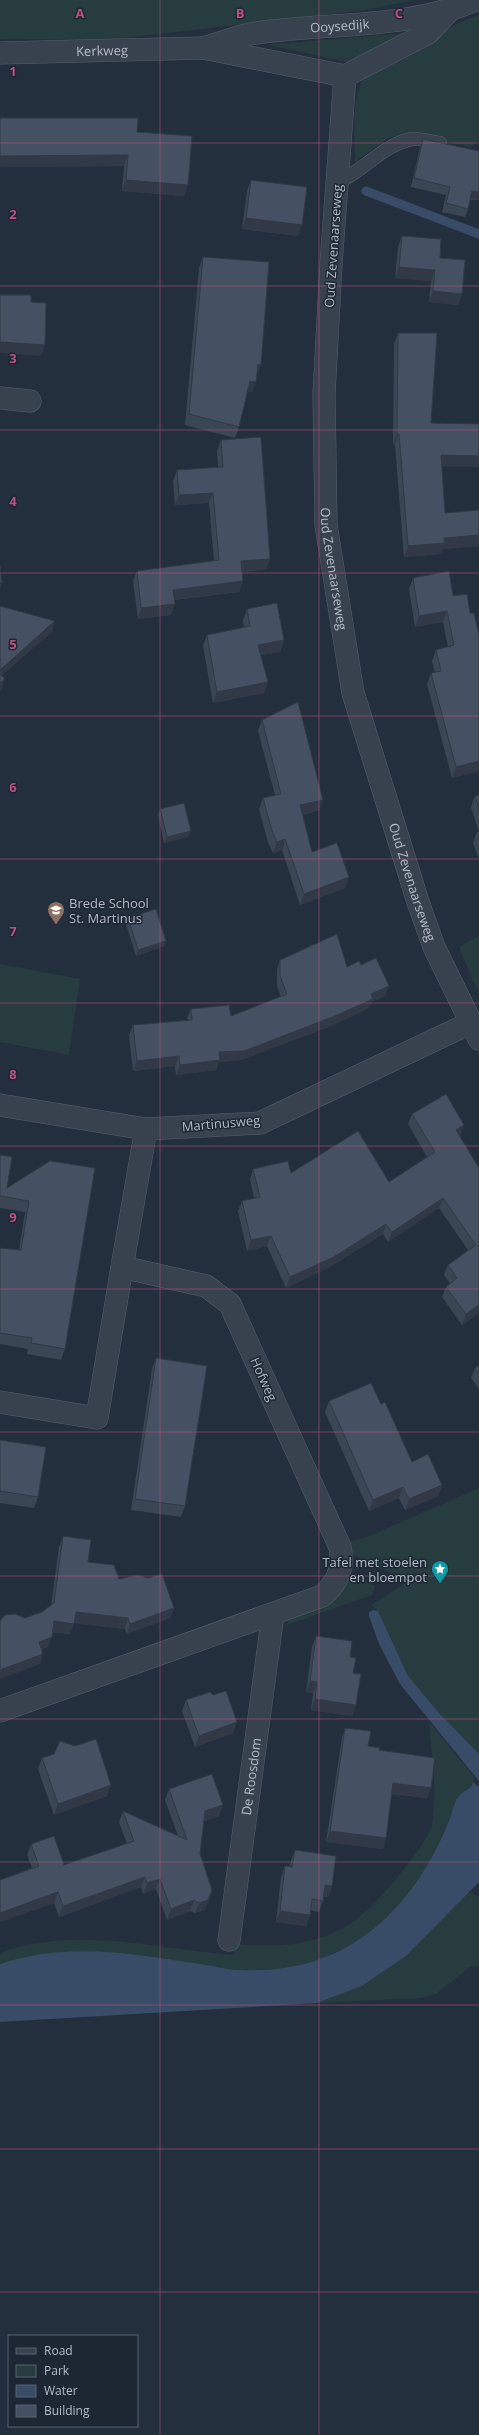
<svg xmlns="http://www.w3.org/2000/svg" width="479" height="2435" viewBox="0 0 479 2435" font-family="'Open Sans',sans-serif">
  <style>
    .green { fill: #263c3f }
    .water { fill: #394c67 }
    .lines { fill: none; stroke-linecap: round; stroke-linejoin: round }
    .stream { stroke: #394c67; stroke-width: 9 }
    .lane-casing { stroke: #565f6c; stroke-width: 14 }
    .street-casing { stroke: #565f6c; stroke-width: 23 }
    .lane { stroke: #38414e; stroke-width: 13 }
    .street { stroke: #38414e; stroke-width: 22 }
    .wall { fill: #3b4654 }
    .shaded-wall { fill: #303945 }
    .building { fill: #455162; stroke: #303945 }
    .grid { fill: none; stroke: #bd5182; stroke-width: 1; stroke-opacity: 0.55 }
    .labels { text-anchor: middle; stroke-width: 3; stroke-linejoin: round; paint-order: stroke }
    .street-label { font-size: 13px; fill: #b4bcc9; stroke: #1d2633 }
    .poi-label { font-size: 13px; fill: #b4bcc9; stroke: #1d2633; text-anchor: start }
    .grid-label { font-size: 13px; text-anchor: middle; font-weight: bold; fill: #bd5182; stroke: #1d2633; stroke-width: 3; stroke-linejoin: round; paint-order: stroke }
  </style>
  <rect width="100%" height="100%" fill="#242f3e"/>
  <g class="green">
    <path d="M0,0H415L366,10L107,40L0,39Z"/>
    <path d="M479,15V140L471,147L417,136L390,137L355,162C355,136 351,108 361,83C368,67 459,21 479,15Z"/>
    <path d="M403,33L356,64L268,45Z"/>
    <path d="M479,936V992L472,979L459,947Z"/>
    <path d="M0,964L80,979L69,1055L0,1042Z"/>
    <path d="M479,1488V1754L439,1713L408,1676L378,1611L371,1605L414,1578L398,1576L353,1555L348,1542L367,1537Z"/>
    <path d="M347,1573L375,1586L372,1595L287,1625L288,1619Z"/>
    <path d="M429,1722L475,1778C471,1791 464,1789 458,1798C455,1803 454,1809 452,1815C439,1844 426,1874 405,1899C367,1946 300,1977 239,1970C159,1961 79,1938 0,1964V1953C77,1925 155,1949 234,1955L235,1944C275,1948 320,1946 354,1921C373,1907 388,1889 402,1871C410,1862 430,1836 432,1825C437,1791 432,1756 429,1722Z"/>
    <path d="M469,1892L479,1897V1966L470,1967L436,1994L420,1998L317,2003L362,1986L406,1956Z"/>
  </g>
  <g class="water">
    <path d="M374,1610L378,1611L408,1676L439,1713L479,1754V1781L400,1684L379,1644L369,1616V1612Z"/>
    <path d="M473,1782L479,1787V1882L406,1956L362,1986L317,2003L0,2022V1964C67,1942 126,1953 194,1963C210,1965 226,1970 242,1970C345,1975 412,1912 449,1821C452,1814 454,1802 459,1796C464,1790 471,1790 473,1782Z"/>
  </g>
  <g class="lines">
    <path class="stream" d="M366,191L479,234"/>
    <g class="lane-casing">
      <path id="lane" d="M337,183C363,171 384,144 412,139C420,138 432,142 440,143"/>
    </g>
    <g class="street-casing">
      <g id="street">
        <path id="s1" d="M449,11L428,33L345,76L331,264L324,394L326,525L353,693L418,902L434,947L479,1039"/>
        <path id="s2" d="M206,47C221,43 236,37 250,34C325,22 405,30 476,0"/>
        <path id="s3" d="M0,53L203,48L345,76"/>
        <path d="M0,398L30,401"/>
        <path d="M0,1105L146,1129L260,1123L470,1023"/>
        <path d="M0,1402L97,1418L122,1267"/>
        <path d="M0,1711L322,1596C338,1583 344,1567 340,1547L230,1304L206,1286L122,1267L146,1129"/>
        <path id="s4" d="M229,1940L273,1614"/>
      </g>
    </g>
    <use href="#lane" class="lane"/>
    <use href="#street" class="street"/>
  </g>
  <g class="wall">
    <path d="M0,118L137,132L188,185L184,196L122,191L124,166L0,167Z"/>
    <path d="M423,139L479,151V200H470L468,209L465,217L442,212L446,195L411,187L420,147Z"/>
    <path d="M251,180L298,236L242,229L247,191Z"/>
    <path d="M402,236L440,258L462,294L458,305L429,302L431,281L395,278L398,247Z"/>
    <path d="M203,257L252,392L247,391L239,427L235,438L185,425L199,268Z"/>
    <path d="M398,333L431,423L478,467L442,466L445,513L479,510V543L478,546L443,549L441,554L404,557L395,445H393L394,344Z"/>
    <path d="M221,440L270,559L266,569L242,572L243,581L239,592L175,600L171,615L138,619L133,581L137,571L214,561L209,503L175,505L173,481L177,470L218,467L217,451Z"/>
    <path d="M449,571L479,771L452,778L427,684L431,673H435L432,661L436,650L448,647L443,622L415,627L409,589L413,578Z"/>
    <path d="M247,609L284,640L280,652L261,655L268,682L264,693L213,703L203,646L207,635L244,628L243,620Z"/>
    <path d="M262,720L320,810L303,815L312,852L349,877L345,888L300,905L282,850L273,853L268,842L259,809L263,798L275,795L258,731Z"/>
    <path d="M479,795V859L473,843L477,832H479L471,807L475,796Z"/>
    <path d="M160,809L188,837L164,843L158,815Z"/>
    <path d="M128,918L166,941L164,946L136,956L126,924Z"/>
    <path d="M280,960L347,967L361,965L385,996L371,1002L369,1008L331,1026L241,1060L219,1062L216,1070L176,1075L175,1066L133,1071L129,1035L133,1025L188,1020L187,1018L191,1009L231,1016L281,997L277,986V970Z"/>
    <path d="M412,1114L461,1135L460,1136L479,1168V1313L462,1325L442,1297L446,1287L450,1283L444,1275L448,1265L468,1250L439,1208L388,1242L383,1234L328,1268L286,1288L267,1246L247,1251L238,1211L242,1201L254,1198L250,1179L253,1169L389,1182L427,1157L408,1124Z"/>
    <path d="M0,1155L7,1188L50,1161L65,1349L61,1360L27,1354L28,1349L0,1344V1248L19,1250L25,1212L0,1208Z"/>
    <path d="M156,1358L185,1506L181,1517L131,1510L152,1369Z"/>
    <path d="M479,1365V1389L471,1378L475,1368Z"/>
    <path d="M329,1401L381,1404L412,1462L442,1485L438,1496L405,1510L399,1498L369,1511L325,1412Z"/>
    <path d="M0,1440L38,1497L34,1508L0,1503Z"/>
    <path d="M63,1536L88,1562L119,1579L174,1608L170,1618L127,1634L125,1629L74,1623L70,1634L52,1632L48,1647L42,1649L40,1664L25,1618L42,1612L51,1605L59,1547Z"/>
    <path d="M316,1636L350,1657L356,1705L352,1716L311,1710L313,1693L306,1692L312,1647Z"/>
    <path d="M213,1695L233,1733L195,1747L182,1711L186,1700Z"/>
    <path d="M345,1728L368,1746L379,1750L427,1798L392,1794L383,1849L326,1842L342,1738Z"/>
    <path d="M42,1758L107,1796L54,1815L38,1769Z"/>
    <path d="M169,1789L219,1816L204,1821L200,1854L212,1890L209,1901L204,1910L195,1913L190,1911L167,1920L156,1889L143,1894L141,1887L59,1917L54,1903L0,1922V1880L32,1868L27,1855L31,1844L64,1865L127,1844L119,1822L123,1811L178,1836L165,1800Z"/>
    <path d="M295,1850L332,1886L328,1897H324L323,1901L319,1912L310,1910L306,1926L276,1922L281,1877L285,1866H290L291,1861Z"/>
  </g>
  <g class="shaded-wall">
    <path d="M128,155L124,166L0,167V156Z"/>
    <path d="M126,180L188,185L184,196L122,191Z"/>
    <path d="M472,191L479,192V200L469,199Z"/>
    <path d="M246,218L302,225L298,236L242,229Z"/>
    <path d="M399,267L435,270L431,281L395,278Z"/>
    <path d="M433,291L462,294L458,305L429,302Z"/>
    <path d="M0,342L45,345L41,356L0,353Z"/>
    <path d="M258,364L261,365L257,375Z"/>
    <path d="M250,381L256,382L252,392L246,391Z"/>
    <path d="M397,434H399L395,445H393Z"/>
    <path d="M441,455L479,456V463L478,467L437,466Z"/>
    <path d="M213,493L209,503L175,505L179,495Z"/>
    <path d="M479,535V543L478,546L443,549L441,554L404,557L408,546L444,538Z"/>
    <path d="M270,559L266,569L237,572L241,561Z"/>
    <path d="M243,581L239,592L170,600L173,590Z"/>
    <path d="M0,583H2L0,589Z"/>
    <path d="M175,604L171,615L138,619L141,608Z"/>
    <path d="M447,611L443,622L415,627L419,616Z"/>
    <path d="M55,621L52,632L0,677V670Z"/>
    <path d="M284,640L280,652L254,656L258,645Z"/>
    <path d="M5,679L1,689L0,690V683Z"/>
    <path d="M268,682L264,693L213,703L217,692Z"/>
    <path d="M479,761V771L452,778L456,767Z"/>
    <path d="M323,800L320,810L296,816L300,805Z"/>
    <path d="M191,831L188,837L164,843L167,837Z"/>
    <path d="M285,839L282,850L273,853L277,842Z"/>
    <path d="M349,877L345,888L300,905L304,894Z"/>
    <path d="M166,941L164,946L136,956L138,950Z"/>
    <path d="M389,986L385,996L371,1002L369,1008L331,1026L241,1060L219,1062L216,1070L176,1075L180,1065L219,1052L371,994Z"/>
    <path d="M179,1056L175,1066L133,1071L137,1061Z"/>
    <path d="M464,1125L461,1135L452,1140L456,1130Z"/>
    <path d="M443,1198L439,1208L388,1242L392,1232Z"/>
    <path d="M386,1224L383,1234L328,1268L286,1288L290,1277Z"/>
    <path d="M271,1236L267,1246L247,1251L251,1240Z"/>
    <path d="M479,1305V1313L462,1325L466,1314Z"/>
    <path d="M442,1485L438,1496L405,1510L409,1499Z"/>
    <path d="M403,1487L399,1498L369,1511L373,1500Z"/>
    <path d="M174,1608L170,1618L127,1634L130,1624Z"/>
    <path d="M76,1612L128,1618L125,1629L72,1623Z"/>
    <path d="M54,1621L74,1624L70,1634L50,1631Z"/>
    <path d="M52,1637L48,1647L35,1652L39,1642Z"/>
    <path d="M43,1654L40,1664L0,1679V1670Z"/>
    <path d="M310,1681L317,1682L313,1693L306,1692Z"/>
    <path d="M315,1699L356,1705L352,1716L311,1710Z"/>
    <path d="M237,1722L233,1733L195,1747L199,1736Z"/>
    <path d="M393,1783L431,1788L427,1798L390,1793Z"/>
    <path d="M111,1785L107,1796L54,1815L58,1804Z"/>
    <path d="M223,1805L219,1816L201,1822L205,1811Z"/>
    <path d="M330,1831L386,1838L383,1849L326,1842Z"/>
    <path d="M145,1877L141,1887L59,1917L63,1906Z"/>
    <path d="M160,1879L156,1889L143,1894L147,1883Z"/>
    <path d="M325,1885L332,1886L328,1897L321,1896Z"/>
    <path d="M212,1890L209,1901L204,1910L195,1913L199,1903Z"/>
    <path d="M58,1892L54,1903L0,1922V1913Z"/>
    <path d="M194,1900L190,1911L167,1920L171,1909Z"/>
    <path d="M280,1911L310,1915L306,1926L276,1922Z"/>
  </g>
  <g class="building">
    <path d="M0,118H138L137,132L192,136L188,185L126,180L128,155L0,156Z"/>
    <path d="M423,139L479,151V192L472,191L468,209L446,203L450,187L414,178Z"/>
    <path d="M251,180L307,187L302,225L246,218Z"/>
    <path d="M402,236L441,239L440,258L465,260L462,294L433,291L435,270L399,267Z"/>
    <path d="M203,257L269,262L261,365L258,364L256,382L250,381L239,427L189,414Z"/>
    <path d="M0,295H31V302L46,303L45,345L0,342Z"/>
    <path d="M398,333H437L431,423L479,424V456L441,455L445,513L479,510V535L444,538L445,543L408,546L399,434H397Z"/>
    <path d="M261,437L270,559L241,561L243,581L173,590L175,604L141,608L137,571L219,560L213,493L179,495L177,470L223,467L221,440Z"/>
    <path d="M0,566L2,583H0Z"/>
    <path d="M449,571L453,596L467,594L470,613H474L479,635V761L456,767L431,673L441,671L436,650L454,645L447,611L419,616L413,578Z"/>
    <path d="M277,603L284,640L258,645L268,682L217,692L207,635L250,626L247,609Z"/>
    <path d="M0,606L55,621L0,670Z"/>
    <path d="M0,674L5,679L0,683Z"/>
    <path d="M298,702L323,800L300,805L312,852L337,843L349,877L304,894L285,839L277,842L272,831L263,798L281,794L262,720Z"/>
    <path d="M479,795V809L475,796Z"/>
    <path d="M184,803L191,831L167,837L160,809Z"/>
    <path d="M156,909L166,941L138,950L128,918Z"/>
    <path d="M337,934L347,967L359,961L361,965L376,958L389,986L371,994L373,999L335,1016L244,1051L219,1052L220,1060L180,1065L179,1056L137,1061L133,1025L192,1020L191,1009L229,1005L231,1016L287,994L280,976V960Z"/>
    <path d="M446,1094L464,1125L456,1130L479,1168V1305L466,1314L446,1287L457,1278L448,1265L476,1245L443,1198L392,1232L386,1224L332,1258L290,1277L271,1236L251,1240L242,1201L260,1197L253,1169L288,1161L291,1173L358,1131L389,1182L435,1152L412,1114Z"/>
    <path d="M0,1155L12,1157L7,1188L50,1161L95,1168L65,1349L31,1343L32,1338L0,1333V1248L21,1250L29,1201L0,1196Z"/>
    <path d="M156,1358L207,1366L185,1506L135,1499Z"/>
    <path d="M479,1365V1374L475,1368Z"/>
    <path d="M371,1383L381,1404L385,1402L412,1462L428,1454L442,1485L409,1499L403,1487L373,1500L329,1401Z"/>
    <path d="M0,1440L46,1447L38,1497L0,1491Z"/>
    <path d="M63,1536L91,1540L88,1562L114,1565L119,1579L137,1575L148,1578L162,1574L174,1608L130,1624L128,1618L76,1612L74,1624L54,1621L52,1637L39,1642L43,1654L0,1670V1621L5,1615L15,1614L25,1618L42,1612L54,1603Z"/>
    <path d="M316,1636L352,1641L350,1657L356,1658L353,1673L361,1674L356,1705L315,1699L317,1682L310,1681Z"/>
    <path d="M226,1691L237,1722L199,1736L186,1700L210,1692L213,1695Z"/>
    <path d="M345,1728L371,1731L368,1746L380,1748L379,1750L435,1758L431,1788L393,1783L386,1838L330,1831Z"/>
    <path d="M96,1739L111,1785L58,1804L42,1758L54,1754L60,1741L75,1746Z"/>
    <path d="M212,1774L223,1805L205,1811L200,1854L212,1890L208,1900L199,1903L194,1900L171,1909L160,1879L147,1883L145,1877L63,1906L58,1892L0,1913V1880L39,1866L31,1844L54,1836L64,1865L134,1841L123,1811L187,1840L169,1789Z"/>
    <path d="M295,1850L336,1856L332,1886L325,1885L323,1901L312,1899L310,1915L280,1911L285,1866L292,1867Z"/>
  </g>
  <path class="grid" d="M160,0V2435M319,0V2435M0,143H479M0,286H479M0,430H479M0,573H479M0,716H479M0,859H479M0,1003H479M0,1146H479M0,1289H479M0,1432H479M0,1576H479M0,1719H479M0,1862H479M0,2005H479M0,2149H479M0,2292H479"/>
  <defs>
    <g id="school-pin" transform="scale(0.9)"><path d="M0 17L-7.5 6A9.5 9.5 0 1 1 7.5 6Z" fill="#8d6e63" stroke="#1d2633"/><path d="M0-5L7-2L0 1L-7-2ZM-4 1L0 2.5L4 1V4Q0 6-4 4Z" fill="#fff"/></g>
    <g id="sight-pin" transform="scale(0.9)"><path d="M0 17L-7.5 6A9.5 9.5 0 1 1 7.5 6Z" fill="#0f9aa8" stroke="#1d2633"/><path d="M0-6L1.8-2.2L6-1.7L2.9 1.2L3.7 5.4L0 3.3L-3.7 5.4L-2.9 1.2L-6-1.7L-1.8-2.2Z" fill="#fff"/></g>
  </defs>
  <g fill-rule="evenodd">
    <use href="#school-pin" x="56" y="910"/>
    <use href="#sight-pin" x="440" y="1569"/>
  </g>
  <g class="labels">
    <g class="street-label">
      <text dy="5" stroke="none"><textPath href="#s2" startOffset="136">Ooysedijk</textPath></text>
      <text dy="5" stroke="none"><textPath href="#s3" startOffset="102">Kerkweg</textPath></text>
      <text transform="translate(333 246) rotate(-86)" y="5">Oud Zevenaarseweg</text>
      <text dy="5" stroke="none"><textPath href="#s1" startOffset="618">Oud Zevenaarseweg</textPath></text>
      <text dy="5" stroke="none"><textPath href="#s1" startOffset="942">Oud Zevenaarseweg</textPath></text>
      <text transform="translate(221 1123) rotate(-5)" y="5">Martinusweg</text>
      <text transform="translate(264 1379) rotate(66)" y="5">Hofweg</text>
      <text dy="5" stroke="none"><textPath href="#s4" startOffset="165">De Roosdom</textPath></text>
    </g>
    <g class="poi-label">
      <text x="69" y="908">Brede School<tspan x="69" dy="15">St. Martinus</tspan></text>
      <text x="427" y="1567" text-anchor="end">Tafel met stoelen<tspan x="427" dy="15">en bloempot</tspan></text>
    </g>
  </g>
  <g class="grid-label">
    <text x="80" y="18">A</text>
    <text x="240" y="18">B</text>
    <text x="399" y="18">C</text>
    <text x="13" y="76">1</text>
    <text x="13" y="219">2</text>
    <text x="13" y="363">3</text>
    <text x="13" y="506">4</text>
    <text x="13" y="649">5</text>
    <text x="13" y="792">6</text>
    <text x="13" y="936">7</text>
    <text x="13" y="1079">8</text>
    <text x="13" y="1222">9</text>
  </g>
  <rect x="8" y="2335" width="130" height="92" fill="#1d2633" stroke="#59626f"/>
  <rect x="16" y="2348" width="20" height="6" fill="#38414e" stroke="#59626f"/>
  <text x="44" y="2355" font-size="12" fill="#b4bcc9">Road</text>
  <rect x="16" y="2365" width="20" height="12" fill="#263c3f" stroke="#59626f"/>
  <text x="44" y="2375" font-size="12" fill="#b4bcc9">Park</text>
  <rect x="16" y="2385" width="20" height="12" fill="#394c67" stroke="#59626f"/>
  <text x="44" y="2395" font-size="12" fill="#b4bcc9">Water</text>
  <rect x="16" y="2405" width="20" height="12" fill="#455162" stroke="#59626f"/>
  <text x="44" y="2415" font-size="12" fill="#b4bcc9">Building</text>
</svg>
